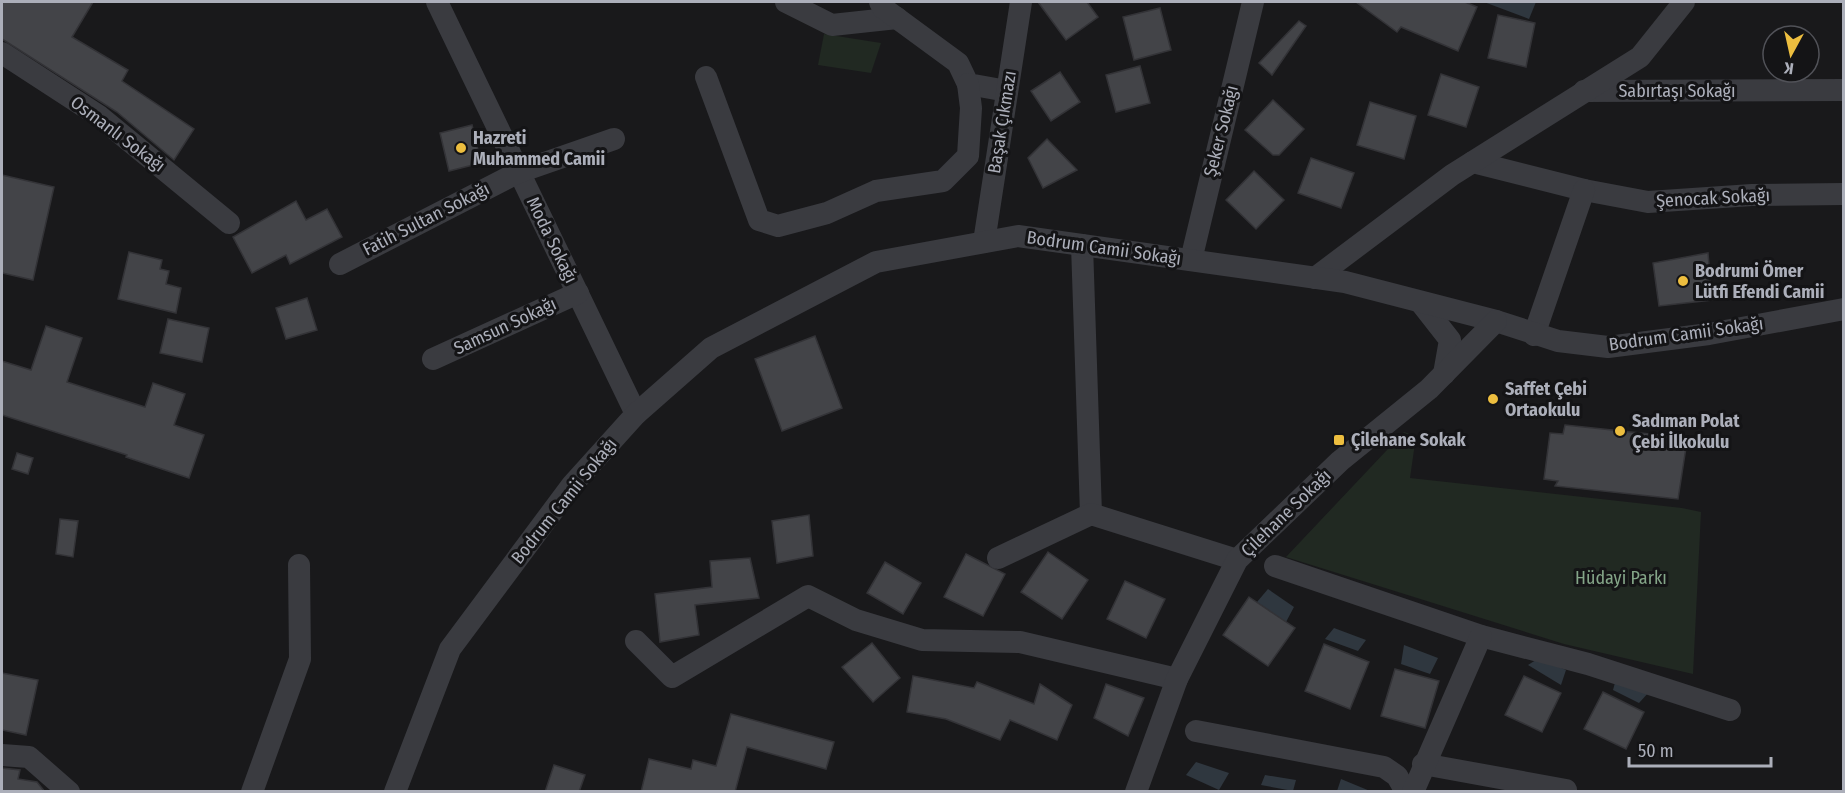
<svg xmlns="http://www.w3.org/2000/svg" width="1845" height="793" viewBox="0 0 1845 793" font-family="'Fira Sans Condensed',sans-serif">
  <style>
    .green { fill: #212922 }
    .water { fill: #2f373f }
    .building { fill: #434448; stroke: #333337; stroke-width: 1.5 }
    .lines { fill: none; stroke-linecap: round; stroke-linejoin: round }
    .minor { stroke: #3a3b40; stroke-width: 22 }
    .poi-dot { fill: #edbe3f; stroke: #141416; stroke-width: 2 }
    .labels { text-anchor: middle; stroke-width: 6; stroke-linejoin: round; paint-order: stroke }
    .street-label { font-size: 18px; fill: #acafba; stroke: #141416 }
    .poi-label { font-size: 18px; font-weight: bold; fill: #acafba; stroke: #141416; text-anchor: start }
    .park-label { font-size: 18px; fill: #84a588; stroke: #141416 }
  </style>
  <rect width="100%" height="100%" fill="#19191b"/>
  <g class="green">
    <path d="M824,34L881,43L871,73L818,65Z"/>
    <path d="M1404,432L1416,436L1410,478L1682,508L1701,512L1693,674L1564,644L1286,557Z"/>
  </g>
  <g class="water">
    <path d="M1484,2H1536L1529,19Z"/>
    <path d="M1268,589L1294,607L1286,622L1257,602Z"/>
    <path d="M1334,628L1366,640L1358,651L1325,639Z"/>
    <path d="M1404,645L1438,658L1430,674L1401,664Z"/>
    <path d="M1539,658L1566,670L1561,685L1528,665Z"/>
    <path d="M1616,679L1649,692L1639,703L1613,690Z"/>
    <path d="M1196,762L1229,773L1219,790L1186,775Z"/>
    <path d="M1265,775L1296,780L1293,791L1261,785Z"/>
    <path d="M1341,779L1370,791H1337Z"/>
  </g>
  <g class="building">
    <path d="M2,2H93L72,37L128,70L122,81L194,129L174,160L117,112L2,39Z"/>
    <path d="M1038,2H1087L1098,17L1066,40Z"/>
    <path d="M1356,2H1465L1477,7L1458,51L1401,27L1397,32Z"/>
    <path d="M1160,8L1171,50L1134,60L1123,17Z"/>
    <path d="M1498,15L1535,23L1526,67L1488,58Z"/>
    <path d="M1299,21L1306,26L1272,75L1259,63Z"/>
    <path d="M1140,66L1150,103L1116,112L1106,75Z"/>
    <path d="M1060,72L1080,102L1051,121L1031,91Z"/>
    <path d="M1441,74L1479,87L1466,127L1428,115Z"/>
    <path d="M1273,100L1304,129L1279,155H1273L1245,130Z"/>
    <path d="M1370,102L1416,116L1404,159L1357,145Z"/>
    <path d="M472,125L481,163L449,171L440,133Z"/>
    <path d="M1047,139L1077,170L1043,188L1028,158Z"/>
    <path d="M1311,158L1354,173L1341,208L1298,193Z"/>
    <path d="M1254,171L1284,200L1256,229L1226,200Z"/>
    <path d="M2,175L54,187L33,280L2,273Z"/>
    <path d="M296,201L306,220L327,209L342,237L290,264L286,255L252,273L233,237Z"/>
    <path d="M129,252L162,260L160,269L169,271L166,284L181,288L176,313L118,299Z"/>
    <path d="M1708,253L1712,300L1659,306L1653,263Z"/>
    <path d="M307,298L317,330L286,339L276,308Z"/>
    <path d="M168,319L209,328L202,362L160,353Z"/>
    <path d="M46,326L82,338L67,382L145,407L153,383L185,394L174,425L204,435L189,478L126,457L127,455L2,415V361L31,370Z"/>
    <path d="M815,336L842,408L782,431L755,359Z"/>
    <path d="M1565,425L1678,437L1687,441L1678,499L1555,486L1558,481L1544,479L1550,433L1563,434Z"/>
    <path d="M17,453L33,458L28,474L12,469Z"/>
    <path d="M809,515L813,556L777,563L772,521Z"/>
    <path d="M60,519L78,521L73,557L56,554Z"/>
    <path d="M1048,552L1088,580L1062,619L1021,592Z"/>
    <path d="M966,554L1005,574L983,616L944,597Z"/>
    <path d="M750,558L759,598L695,605L699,635L660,642L655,594L712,587L710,561Z"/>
    <path d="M885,562L921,583L903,614L867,593Z"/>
    <path d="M1125,581L1165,599L1146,638L1107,619Z"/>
    <path d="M1249,597L1295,628L1268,666L1223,635Z"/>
    <path d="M872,643L900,678L873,702L842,667Z"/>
    <path d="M1324,644L1369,662L1350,709L1305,691Z"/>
    <path d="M1395,669L1439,681L1425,728L1381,716Z"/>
    <path d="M2,673L38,680L26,735L2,730Z"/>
    <path d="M913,676L974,688L977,682L1034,704L1040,684L1072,705L1057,740L1010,720L1000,740L946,719L907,712Z"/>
    <path d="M1524,676L1561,693L1542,732L1505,715Z"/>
    <path d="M1106,684L1144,698L1128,736L1094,718Z"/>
    <path d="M1603,692L1644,712L1626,749L1584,729Z"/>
    <path d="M731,714L834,742L826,769L747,747L735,792H641L649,759L691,769L693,760L716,766Z"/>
    <path d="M554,765L585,775L579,792H545Z"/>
    <path d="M2,768L20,770L18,779L37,782L45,792H2Z"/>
  </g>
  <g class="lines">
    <g class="minor">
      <path d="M437,2L636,414"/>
      <path d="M786,2L832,25L897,18"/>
      <path d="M880,2L883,8L958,63L968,84L1007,91"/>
      <path d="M2,53L99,116L229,223"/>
      <path d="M706,77L759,220L778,226L827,213L876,191L943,181L968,156L971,108L968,84"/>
      <path d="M1584,91L1844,90"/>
      <path d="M1473,162L1584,190L1648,202L1752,195L1844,194"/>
      <path d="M984,242L1021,2"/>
      <path d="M1082,245L1091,514"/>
      <path d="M1191,260L1253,2"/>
      <path d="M340,264L519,172L614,139"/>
      <path d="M1315,278L1452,175L1640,57L1684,2"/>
      <path d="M1421,303L1450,340L1444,374"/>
      <path d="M1534,335L1584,190"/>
      <path d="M433,359L578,293"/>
      <path d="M998,558L1091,514L1237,560"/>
      <path d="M1275,566L1481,636L1588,664L1730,710"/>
      <path d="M636,641L672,677L808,596L856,620L922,640L1020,642L1177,679"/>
      <path d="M1196,731L1384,767L1397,776L1406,792"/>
      <path d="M2,755L29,757L69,792"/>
      <path d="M1423,764L1566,790"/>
      <path d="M252,792L300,659L299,565"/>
      <path d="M395,792L450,649L572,485L636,414L711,348L876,262L1018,236L1345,282L1496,321L1558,341L1608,347L1709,334L1844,309"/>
      <path d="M1136,792L1177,679L1237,560L1340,461L1429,389L1496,321"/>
      <path d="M1413,792L1481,636"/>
    </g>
  </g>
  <g class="poi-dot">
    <circle cx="461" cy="148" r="6"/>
    <circle cx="1683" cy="281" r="6"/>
    <circle cx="1493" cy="399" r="6"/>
    <circle cx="1620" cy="431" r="6"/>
    <rect x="1333" y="434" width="12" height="12" rx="3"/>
  </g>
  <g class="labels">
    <g class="street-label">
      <text x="1677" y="97">Sabırtaşı Sokağı</text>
      <text transform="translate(1002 122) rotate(-81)" y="6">Başak Çıkmazı</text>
      <text transform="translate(1221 131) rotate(-76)" y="6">Şeker Sokağı</text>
      <text transform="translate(118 134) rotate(37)" y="6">Osmanlı Sokağı</text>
      <text transform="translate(1713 198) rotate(-3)" y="6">Şenocak Sokağı</text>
      <text transform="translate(426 219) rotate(-27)" y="6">Fatih Sultan Sokağı</text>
      <text transform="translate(552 240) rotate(64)" y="6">Moda Sokağı</text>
      <text transform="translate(1104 248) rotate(8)" y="6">Bodrum Camii Sokağı</text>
      <text transform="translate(505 326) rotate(-25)" y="6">Samsun Sokağı</text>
      <text transform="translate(1686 334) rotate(-8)" y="6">Bodrum Camii Sokağı</text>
      <text transform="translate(564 501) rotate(-51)" y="6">Bodrum Camii Sokağı</text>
      <text transform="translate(1286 513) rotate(-44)" y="6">Çilehane Sokağı</text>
    </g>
    <g class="poi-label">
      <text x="473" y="144">Hazreti<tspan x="473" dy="21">Muhammed Camii</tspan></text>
      <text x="1695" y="277">Bodrumi Ömer<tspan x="1695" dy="21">Lütfi Efendi Camii</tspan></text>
      <text x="1505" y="395">Saffet Çebi<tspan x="1505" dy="21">Ortaokulu</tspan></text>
      <text x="1632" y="427">Sadıman Polat<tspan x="1632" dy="21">Çebi İlkokulu</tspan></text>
      <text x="1351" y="446">Çilehane Sokak</text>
    </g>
    <g class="park-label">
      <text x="1621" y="584">Hüdayi Parkı</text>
    </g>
  </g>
  <rect width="1845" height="793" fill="none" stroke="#acafba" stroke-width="6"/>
  <g transform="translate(1791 54) rotate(188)"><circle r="28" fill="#141416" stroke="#515258" stroke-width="1.5"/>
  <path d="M0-4.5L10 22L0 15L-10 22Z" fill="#edbe3f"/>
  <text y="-9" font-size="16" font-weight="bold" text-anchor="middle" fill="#acafba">K</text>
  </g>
  <path d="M1629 757v9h142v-9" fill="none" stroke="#acafba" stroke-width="3"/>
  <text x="1638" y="757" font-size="18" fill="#acafba" stroke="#141416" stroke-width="4.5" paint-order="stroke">50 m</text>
</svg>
